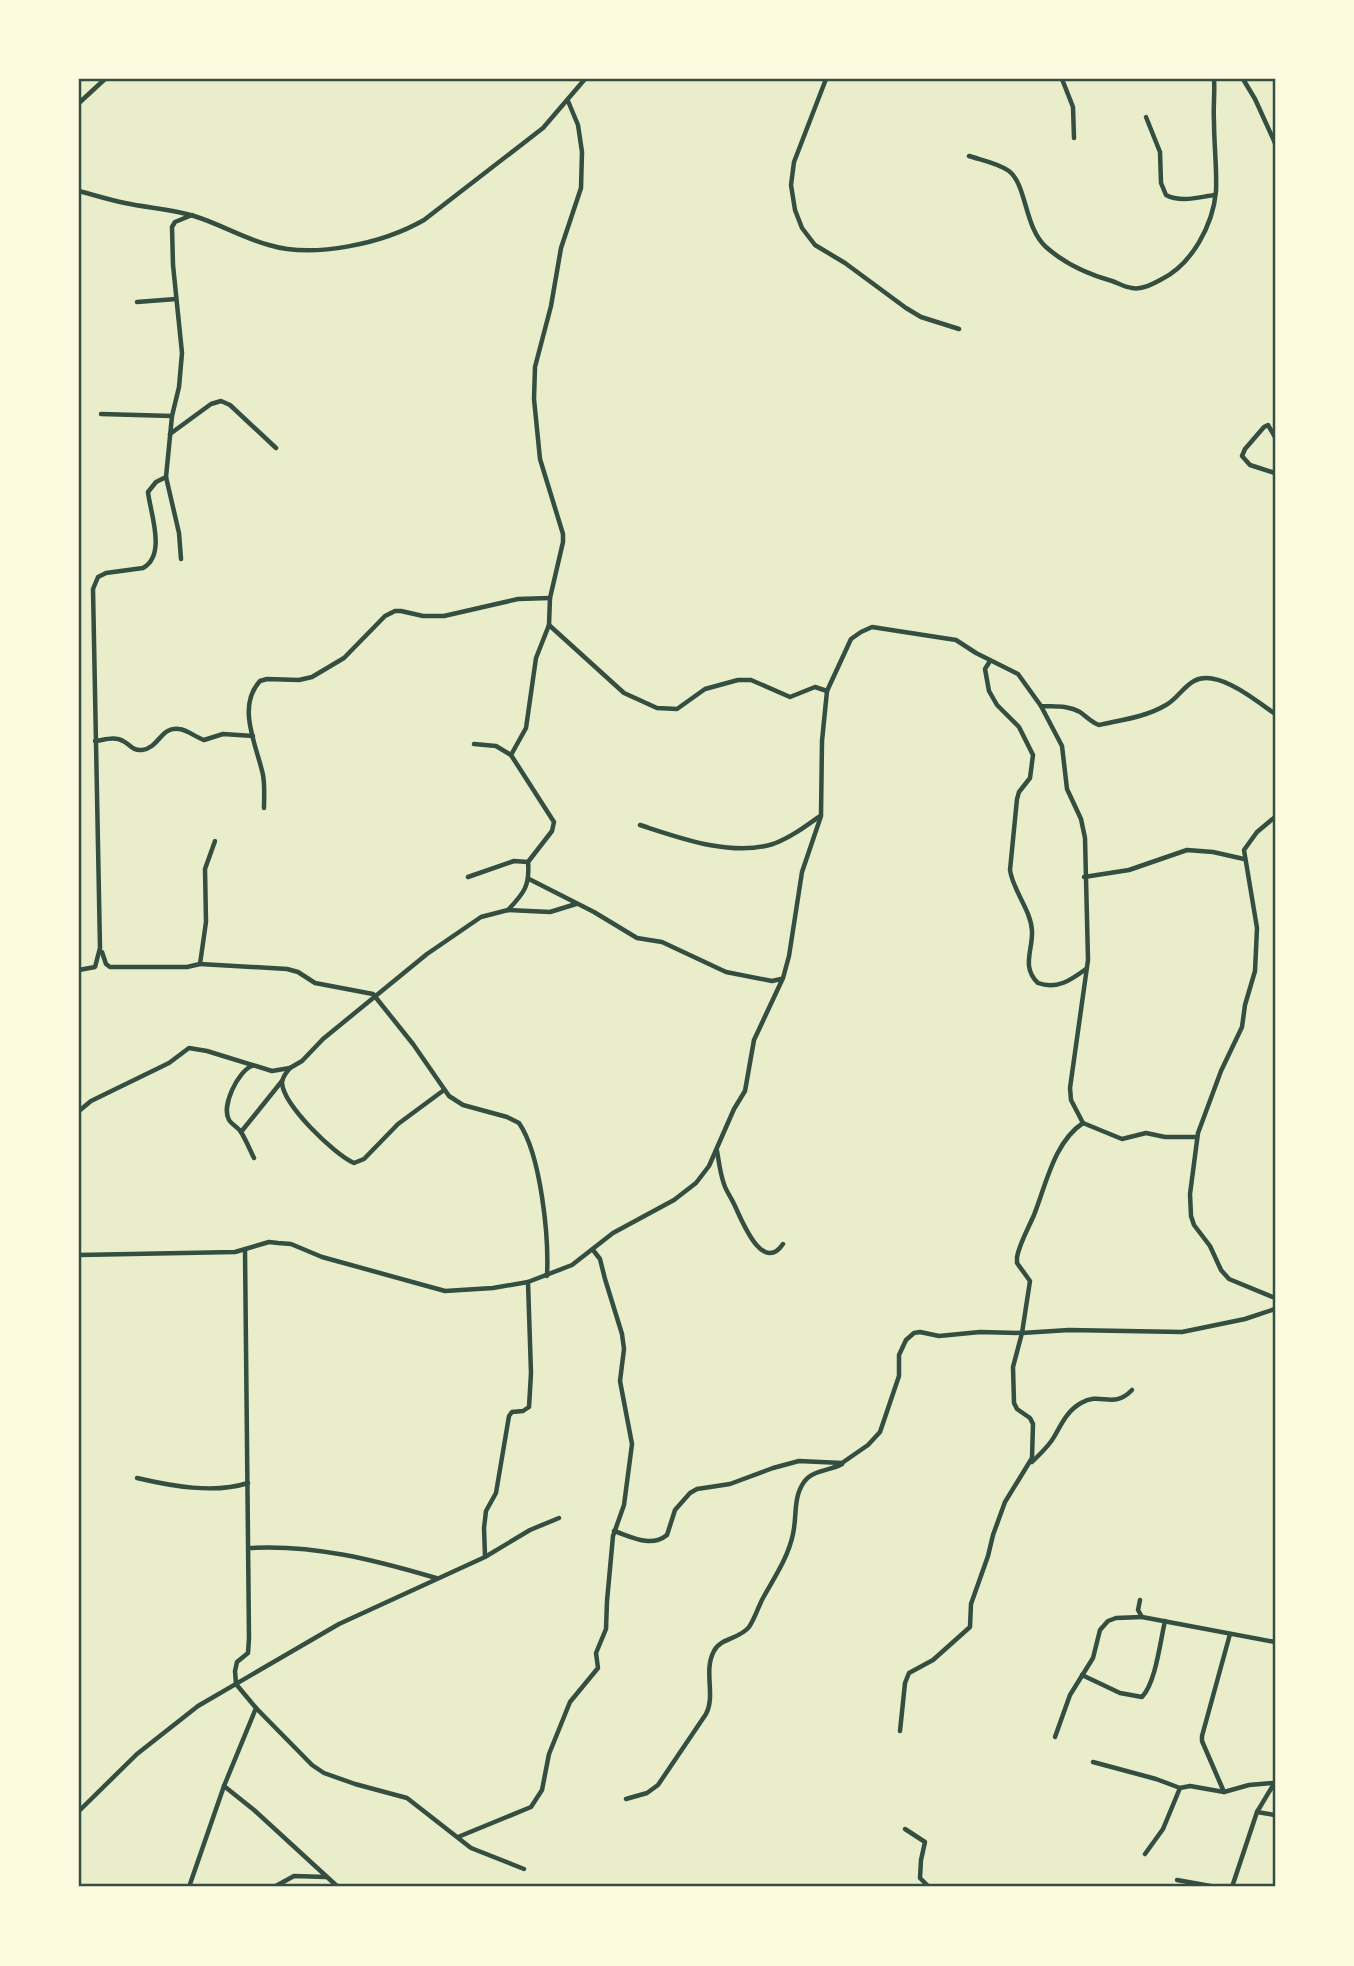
<svg xmlns="http://www.w3.org/2000/svg" width="1354" height="1966" viewBox="0 0 1354 1966" font-family="'Public Sans',sans-serif">
  <style>
    .lines { fill: none; stroke-linecap: round; stroke-linejoin: round }
    .minor { stroke: #344e41; stroke-width: 4.5 }
    .neatline { fill: none; stroke: #344e41; stroke-width: 2.5 }
  </style>
  <rect width="100%" height="100%" fill="#e9edc9"/>
  <g class="lines">
    <g class="minor">
      <path d="M826,79L794,162L791,185L795,210L802,228L815,245L845,263L906,308L921,317L959,329"/>
      <path d="M1062,79L1073,107L1074,138"/>
      <path d="M1243,79L1255,99L1275,143"/>
      <path d="M79,103L105,79"/>
      <path d="M1146,117L1160,152L1161,183L1166,195C1181,203 1199,197 1215,195"/>
      <path d="M969,156C981,160 998,163 1009,171C1027,185 1024,227 1046,247C1065,264 1087,274 1112,281C1118,283 1124,287 1132,288C1142,290 1153,284 1162,279C1192,264 1213,225 1216,191C1217,168 1214,145 1214,122C1213,107 1215,93 1214,79"/>
      <path d="M79,191C94,195 110,200 125,203C148,208 172,209 194,216C220,224 243,238 269,245C314,259 384,243 424,220L543,128L585,79"/>
      <path d="M137,302L176,299"/>
      <path d="M101,414L172,416"/>
      <path d="M170,434L211,404L221,401L230,405L276,448"/>
      <path d="M1275,437L1268,425L1264,427L1245,449L1242,456L1250,465L1275,473"/>
      <path d="M166,477L179,533L181,559"/>
      <path d="M549,625L624,693L657,708L677,709L705,689L738,680H751L790,697L815,687L827,691"/>
      <path d="M990,661L985,669L989,691L997,705L1019,727L1033,755L1030,778L1019,792L1017,799L1010,870C1013,891 1031,910 1032,931C1033,950 1021,967 1038,983C1057,990 1071,980 1086,969"/>
      <path d="M1041,706L1062,746L1067,789L1081,819L1085,838L1088,960L1070,1088L1071,1100L1083,1123L1122,1139L1146,1133L1165,1137H1197"/>
      <path d="M95,741C104,740 115,736 123,741C130,744 132,751 142,750C159,748 161,726 179,729C188,730 195,737 204,740L223,734L253,736"/>
      <path d="M474,744L496,746L511,755L554,822L552,831L528,862C530,886 524,893 508,910"/>
      <path d="M511,755L526,728L536,658L549,625L550,598L563,542V534L540,459L534,399L535,367L551,306L561,248L581,188L582,152L578,125L568,101"/>
      <path d="M264,808C264,797 265,786 263,775C257,746 236,707 260,681L267,679L299,680L312,677L344,658L385,616L395,611H401L423,616H444L518,599L550,598"/>
      <path d="M1275,817L1257,832L1244,850L1257,928L1255,971L1245,1005L1242,1027L1221,1071L1198,1133L1190,1194L1191,1216L1194,1225L1210,1246L1221,1270L1229,1279L1275,1298"/>
      <path d="M640,825C680,838 731,857 773,844C790,838 806,826 820,816"/>
      <path d="M468,877L514,861L528,862"/>
      <path d="M1084,877L1129,870L1187,850L1213,852L1244,859"/>
      <path d="M529,879L594,912L637,938L662,942L726,972L772,981L781,979"/>
      <path d="M102,952L106,964L110,967H187L200,964L206,922L205,869L215,841"/>
      <path d="M200,964L287,969L298,972L315,983L373,994L413,1044L449,1096L463,1105L507,1117L519,1123C541,1155 549,1237 547,1276"/>
      <path d="M79,970L95,967L100,948L93,589L98,577L106,573L143,568C167,555 150,512 148,492L156,482L166,477L172,416L179,387L182,353L173,265L172,227L175,222L192,215"/>
      <path d="M252,1066C238,1071 221,1106 229,1120C232,1125 238,1127 241,1132C246,1140 250,1150 254,1158"/>
      <path d="M290,1068C286,1073 282,1077 282,1083C284,1106 334,1154 354,1163L364,1159L398,1124L444,1090"/>
      <path d="M79,1111L91,1101L169,1063L189,1048L207,1051L272,1071L290,1068L302,1061L323,1039L427,954L481,917L508,910L550,912L576,904"/>
      <path d="M241,1132L282,1081"/>
      <path d="M717,1151C719,1162 720,1173 724,1184C726,1191 731,1197 734,1204C741,1218 762,1275 783,1244"/>
      <path d="M245,1250L249,1638L248,1653L237,1662L235,1671L236,1684L256,1708L312,1765L324,1773L355,1784L407,1798L471,1848L524,1869"/>
      <path d="M79,1255L235,1252L269,1242L278,1243L291,1244L322,1257L445,1291L493,1288L528,1282L572,1265L613,1233L674,1200L696,1183L709,1166L734,1109L745,1091L754,1040L783,978L789,956L802,872L821,816L822,741L827,691L851,639L861,632L872,627L956,640L976,653L1018,674L1041,706C1055,707 1067,705 1080,712C1087,717 1091,722 1099,725C1121,720 1146,717 1166,705C1177,699 1183,687 1194,681C1217,668 1257,701 1275,714"/>
      <path d="M1032,1462C1040,1454 1049,1446 1054,1437C1062,1423 1067,1411 1081,1403C1101,1391 1113,1410 1132,1390"/>
      <path d="M137,1478C171,1486 214,1494 248,1483"/>
      <path d="M614,1531C632,1537 651,1548 667,1535L675,1510L690,1493L697,1489L730,1484L773,1468L799,1461L842,1463L868,1445L880,1432L899,1376V1355L906,1340L914,1333L920,1332L939,1336L980,1332L1022,1333L1069,1330L1182,1332L1245,1319L1275,1309"/>
      <path d="M249,1548C313,1544 375,1560 436,1578"/>
      <path d="M485,1556L484,1528L486,1511L496,1493L509,1416L512,1412L523,1411L529,1407L531,1373L528,1282"/>
      <path d="M1140,1600L1138,1610L1142,1617L1275,1642"/>
      <path d="M1082,1675L1120,1693L1142,1697C1156,1682 1160,1642 1165,1621"/>
      <path d="M900,1731L905,1683L909,1673L933,1660L970,1627L971,1604L988,1556L993,1535L1005,1502L1032,1458L1033,1424L1030,1418L1017,1409L1014,1403L1013,1367L1022,1333L1030,1281L1017,1263V1257C1020,1242 1028,1229 1034,1215C1046,1185 1054,1142 1083,1123"/>
      <path d="M1055,1737L1070,1695L1093,1658L1100,1630L1108,1621L1116,1618L1142,1617"/>
      <path d="M1093,1762L1156,1779L1180,1788"/>
      <path d="M224,1786L254,1810L338,1887"/>
      <path d="M1224,1792L1202,1741V1736L1230,1634"/>
      <path d="M626,1799L647,1793L658,1785L706,1714C716,1695 703,1671 714,1651C720,1638 740,1639 749,1627C755,1618 758,1607 763,1598C774,1578 788,1558 793,1534C797,1517 793,1497 804,1482C812,1470 830,1471 842,1464"/>
      <path d="M79,1811L137,1754L198,1706L339,1624L485,1557L530,1530L559,1518"/>
      <path d="M1257,1812L1275,1815"/>
      <path d="M905,1829L925,1842L921,1860L920,1878L929,1887"/>
      <path d="M458,1837L531,1807L542,1790L549,1754L570,1702L598,1668L596,1653L606,1629L607,1601L613,1536L624,1505L632,1444L620,1381L624,1349L622,1334L605,1279L600,1259L593,1250"/>
      <path d="M1145,1854L1163,1829L1180,1788L1190,1786L1224,1792L1249,1785L1273,1783"/>
      <path d="M1177,1880L1216,1887"/>
      <path d="M189,1887L224,1786L256,1708"/>
      <path d="M274,1887L294,1876L326,1877"/>
      <path d="M1232,1887L1257,1812L1275,1782"/>
    </g>
  </g>
  <rect width="1354" height="1966" fill="none" stroke="#fefae0" stroke-width="161"/>
  <rect x="80" y="80" width="1194" height="1805" class="neatline"/>
</svg>
